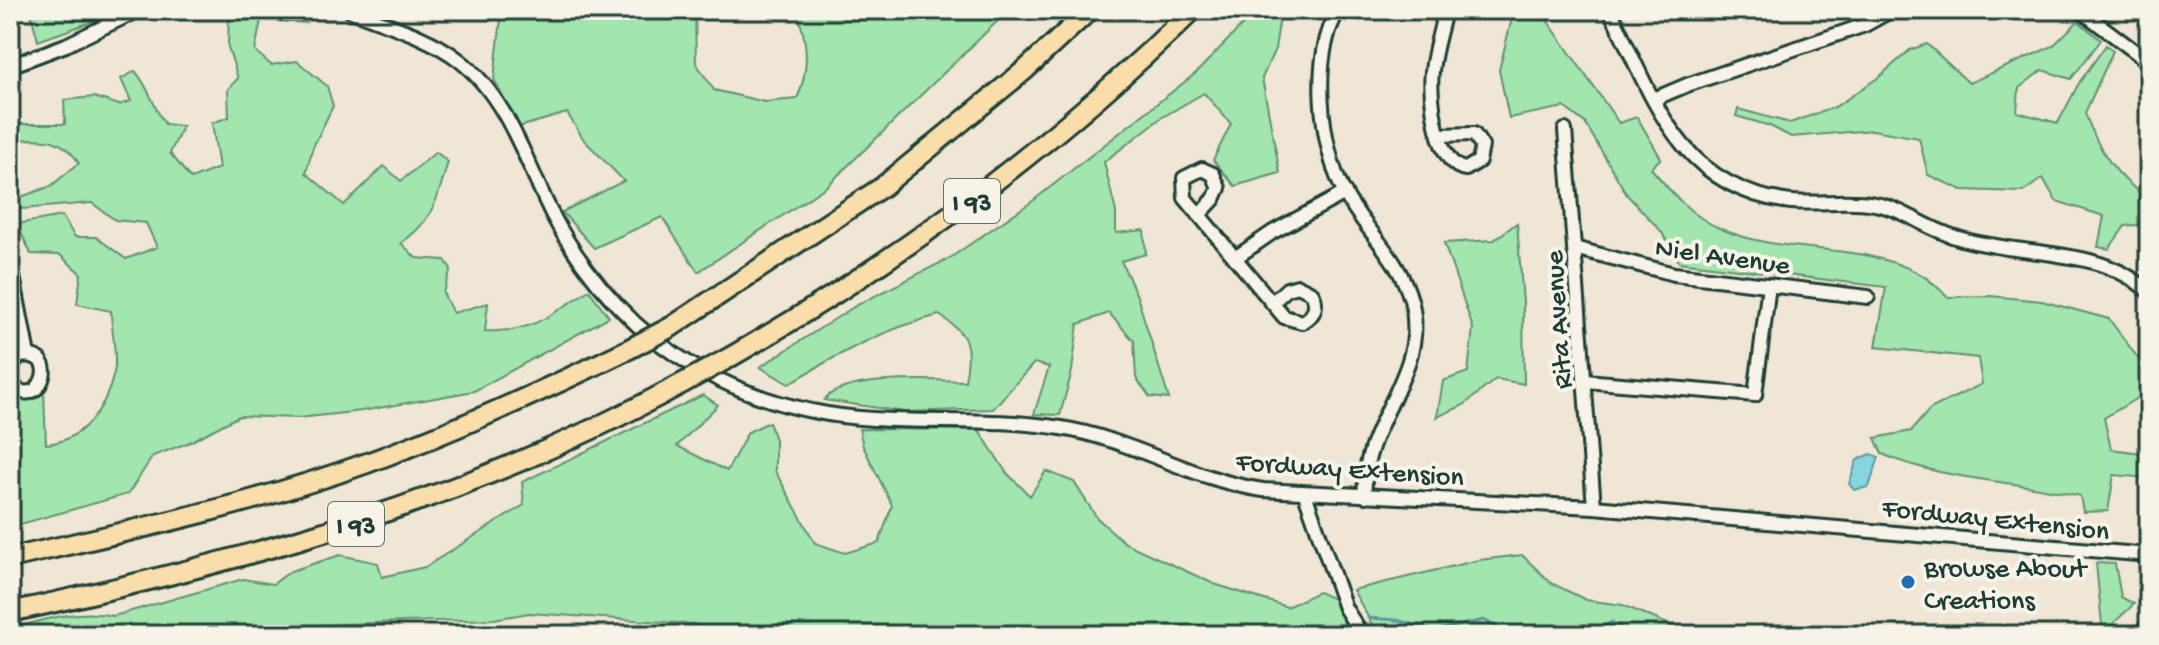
<svg xmlns="http://www.w3.org/2000/svg" width="2159" height="645" viewBox="0 0 2159 645" font-family="'Gochi Hand',sans-serif">
  <style>
    .green { fill: #a2e5af; stroke: #609172; stroke-width: 2 }
    .water { fill: #86d6e1; stroke: #5d999c; stroke-width: 2 }
    .lines { fill: none; stroke-linecap: round; stroke-linejoin: round }
    .stream { stroke: #5d999c; stroke-width: 3 }
    .minor-casing { stroke: #1f3d34; stroke-width: 18 }
    .highway-casing { stroke: #1f3d34; stroke-width: 24 }
    .minor { stroke: #f7f3e8; stroke-width: 12 }
    .highway { stroke: #f9deab; stroke-width: 18 }
    .highway-bridge-casing { stroke: #1f3d34; stroke-width: 24; stroke-linecap: butt }
    .highway-bridge { stroke: #f9deab; stroke-width: 18 }
    .poi-dot { fill: #1f6fb2; stroke: #f7f3e8; stroke-width: 3 }
    .labels { text-anchor: middle; stroke-width: 8; stroke-linejoin: round; paint-order: stroke }
    .shield { fill: #f7f3e8; stroke: #60746a; stroke-width: 2 }
    .shield-label { font-size: 26px; font-weight: bold; fill: #1f3d34 }
    .street-label { font-size: 28px; fill: #1f3d34; stroke: #f7f3e8 }
    .poi-label { font-size: 28px; fill: #1f3d34; stroke: #f7f3e8; text-anchor: start }
  </style>
  <rect width="100%" height="100%" fill="#f0e6d5"/>
  <filter id="ink" filterUnits="userSpaceOnUse"><feTurbulence type="fractalNoise" baseFrequency=".0125" numOctaves="2"/><feDisplacementMap in="SourceGraphic" scale="16" xChannelSelector="R" yChannelSelector="G"/><feConvolveMatrix kernelMatrix="1 2 1 2 8 2 1 2 1" color-interpolation-filters="sRGB"/></filter>
  <g filter="url(#ink)">
    <g class="green">
      <path d="M30,10H125L38,41Z"/>
      <path d="M229,10H311L306,23L261,20L255,51L271,65L297,61L327,86L333,106L313,147L306,173L344,205L384,166L401,181L436,152L448,162C437,199 434,220 401,243L416,258L445,260L451,269L443,293L453,313L488,303L485,331C530,334 553,314 589,290L609,317L474,391L362,411L299,418L239,416L190,442L153,456L128,494L10,527V443L18,440L10,423V402L44,392L46,444C83,441 106,408 114,373C118,356 111,330 111,311L77,304L81,274L60,255L31,254L17,224L62,216L75,237H96L126,259L157,247L146,223L115,220L92,203L10,210V201L51,186L79,163C60,134 42,139 10,140V124H65L64,100L94,97L119,105L131,101L121,79L135,71C149,86 153,107 165,124L183,126L170,153L191,179L219,168L212,123L229,117L228,89L238,78L228,47Z"/>
      <path d="M502,10H695L696,63L714,90L765,102L797,99C810,68 808,41 796,10H1009L827,186L698,272L662,217L594,248L562,212L624,181L584,140L567,113L519,127L494,79Z"/>
      <path d="M1257,10H1281L1275,49L1262,78L1280,173L1235,186L1213,160L1231,124L1204,93L1161,118L1104,162L1116,212V233L1144,230L1146,254L1121,261L1137,296L1169,399L1150,397L1136,378L1134,341L1109,313L1078,324L1072,371L1060,415L1034,414L1049,367L1034,363L993,409L905,412L824,400C843,375 934,380 965,381C971,345 970,335 939,315C883,329 838,354 789,384L760,367L855,306L950,258L1030,203L1196,73Z"/>
      <path d="M1514,10H1540L1619,123L1637,117L1661,158L1651,168C1670,191 1691,216 1719,228C1783,257 1858,240 1920,274C1930,279 1940,290 1948,297L1990,296L2042,301L2109,319L2149,373V391L2104,418L2111,449L2149,454V478L2114,475L2108,511L2083,512L2080,496C2015,480 1944,481 1882,454L1875,438L1911,431L1930,409L1982,384L1978,358L1876,347L1886,287L1679,262L1661,231L1627,195L1585,123L1564,107L1509,118L1499,70Z"/>
      <path d="M2078,21L2101,40L2071,79L2042,70L2019,88L2017,112L2058,123L2079,83L2106,45L2113,51L2085,113C2099,152 2116,176 2149,200V224L2125,226L2109,249L2098,247L2104,216L2056,201L2043,178L2023,192L1962,190L1928,175L1919,138L1873,130L1791,137L1770,126L1736,116L1738,109L1790,123L1835,107L1879,77L1910,50L1927,44L1969,83L2053,46Z"/>
      <path d="M1517,223L1523,303L1524,384L1496,379L1464,405L1437,417L1443,381L1468,372L1473,328L1444,243L1494,240Z"/>
      <path d="M703,395L718,405L677,446L727,471L748,432L769,422L775,440V471L815,543L845,553L879,543L892,505L863,446L859,429L979,430L1006,472L1030,496L1046,471L1074,482L1097,518L1125,543L1214,584L1287,607L1318,592L1334,599L1349,635H770L707,630L693,624L529,613L494,619L317,625L222,635H10V629C44,620 78,608 114,616L243,579L273,584L291,571L340,555L378,563L382,577L425,567L524,505L522,482Z"/>
      <path d="M1522,555L1551,583L1586,600L1623,605L1693,635H1378L1353,590L1479,560Z"/>
      <path d="M2096,563L2115,564L2121,597L2134,604L2101,635H2088L2102,625Z"/>
      <path d="M401,631L563,635H342Z"/>
    </g>
    <path class="water" d="M1871,454L1879,457L1869,487L1854,490L1849,484L1857,460Z"/>
    <g class="lines">
      <g class="stream">
        <path d="M1368,618L1397,620L1434,631L1484,620L1511,635"/>
        <path d="M1328,635L1336,631"/>
        <path d="M1587,635L1612,622L1629,635"/>
      </g>
      <g class="minor-casing">
        <g id="minor">
          <path d="M349,10C384,24 429,36 459,60C507,97 526,162 552,214C574,256 602,292 636,324C702,383 786,414 873,419C936,423 999,418 1061,428C1132,439 1192,480 1263,490L1594,507L2149,555"/>
          <path d="M1339,10C1310,53 1320,147 1344,192C1364,229 1399,257 1411,300C1431,374 1359,424 1365,496"/>
          <path d="M1610,10C1652,95 1677,185 1784,201C1814,206 1845,198 1875,204C1899,208 1919,223 1942,232C1962,241 1985,244 2007,248C2056,255 2111,256 2149,292"/>
          <path d="M2080,10L2149,62"/>
          <path d="M10,66L66,45L139,10"/>
          <path d="M1654,99L1687,85L1865,25L1892,10"/>
          <path d="M1565,130L1594,507"/>
          <path d="M1439,135L1474,134L1482,146L1479,161L1466,169C1436,166 1429,95 1432,71C1434,50 1441,30 1445,10"/>
          <path d="M1199,215L1214,199L1219,188L1213,174L1202,169L1184,178L1185,198L1284,317L1302,322C1315,316 1318,305 1312,293L1298,286L1287,289L1272,303"/>
          <path d="M1574,248L1674,274L1868,297"/>
          <path d="M1235,258L1273,232L1345,193"/>
          <path d="M10,260L28,355"/>
          <path d="M10,366L20,356C65,349 37,418 10,382"/>
          <path d="M1585,381L1755,395L1769,285"/>
          <path d="M1305,494L1345,608L1362,635"/>
        </g>
      </g>
      <g class="highway-casing">
        <g id="highway">
          <path d="M671,327L882,187L1025,70L1090,10"/>
          <path d="M727,359C897,262 1053,147 1193,10"/>
          <path d="M10,558C130,531 251,505 367,463C457,430 543,391 629,349"/>
          <path d="M10,612C243,562 472,499 683,383"/>
        </g>
      </g>
      <use href="#minor" class="minor"/>
      <use href="#highway" class="highway"/>
      <g class="highway-bridge-casing">
        <g id="highway-bridge">
          <path d="M629,349L671,327"/>
          <path d="M683,383L727,359"/>
        </g>
      </g>
      <use href="#highway-bridge" class="highway-bridge"/>
    </g>
  </g>
  <circle class="poi-dot" cx="1908" cy="582" r="8"/>
  <g class="labels">
    <g class="shield">
      <rect x="944" y="179" width="56" height="44" rx="6"/>
      <rect x="328" y="502" width="56" height="44" rx="6"/>
    </g>
    <g class="shield-label">
      <text x="972" y="210">I 93</text>
      <text x="356" y="533">I 93</text>
    </g>
    <g class="street-label">
      <text transform="translate(1723 254) rotate(8)" y="10">Niel Avenue</text>
      <text transform="translate(1556 320) rotate(-94)" y="10">Rita Avenue</text>
      <text transform="translate(1350 467) rotate(4)" y="10">Fordway Extension</text>
      <text transform="translate(1996 517) rotate(6)" y="10">Fordway Extension</text>
    </g>
    <g class="poi-label">
      <text x="1924" y="576">Browse About<tspan x="1924" dy="32">Creations</tspan></text>
    </g>
  </g>
  <rect width="2159" height="645" fill="none" stroke="#f7f3e8" stroke-width="40"/>
  <rect x="20" y="20" width="2119" height="605" fill="none" stroke="#1f3d34" stroke-width="3" filter="url(#ink)"/>
</svg>
